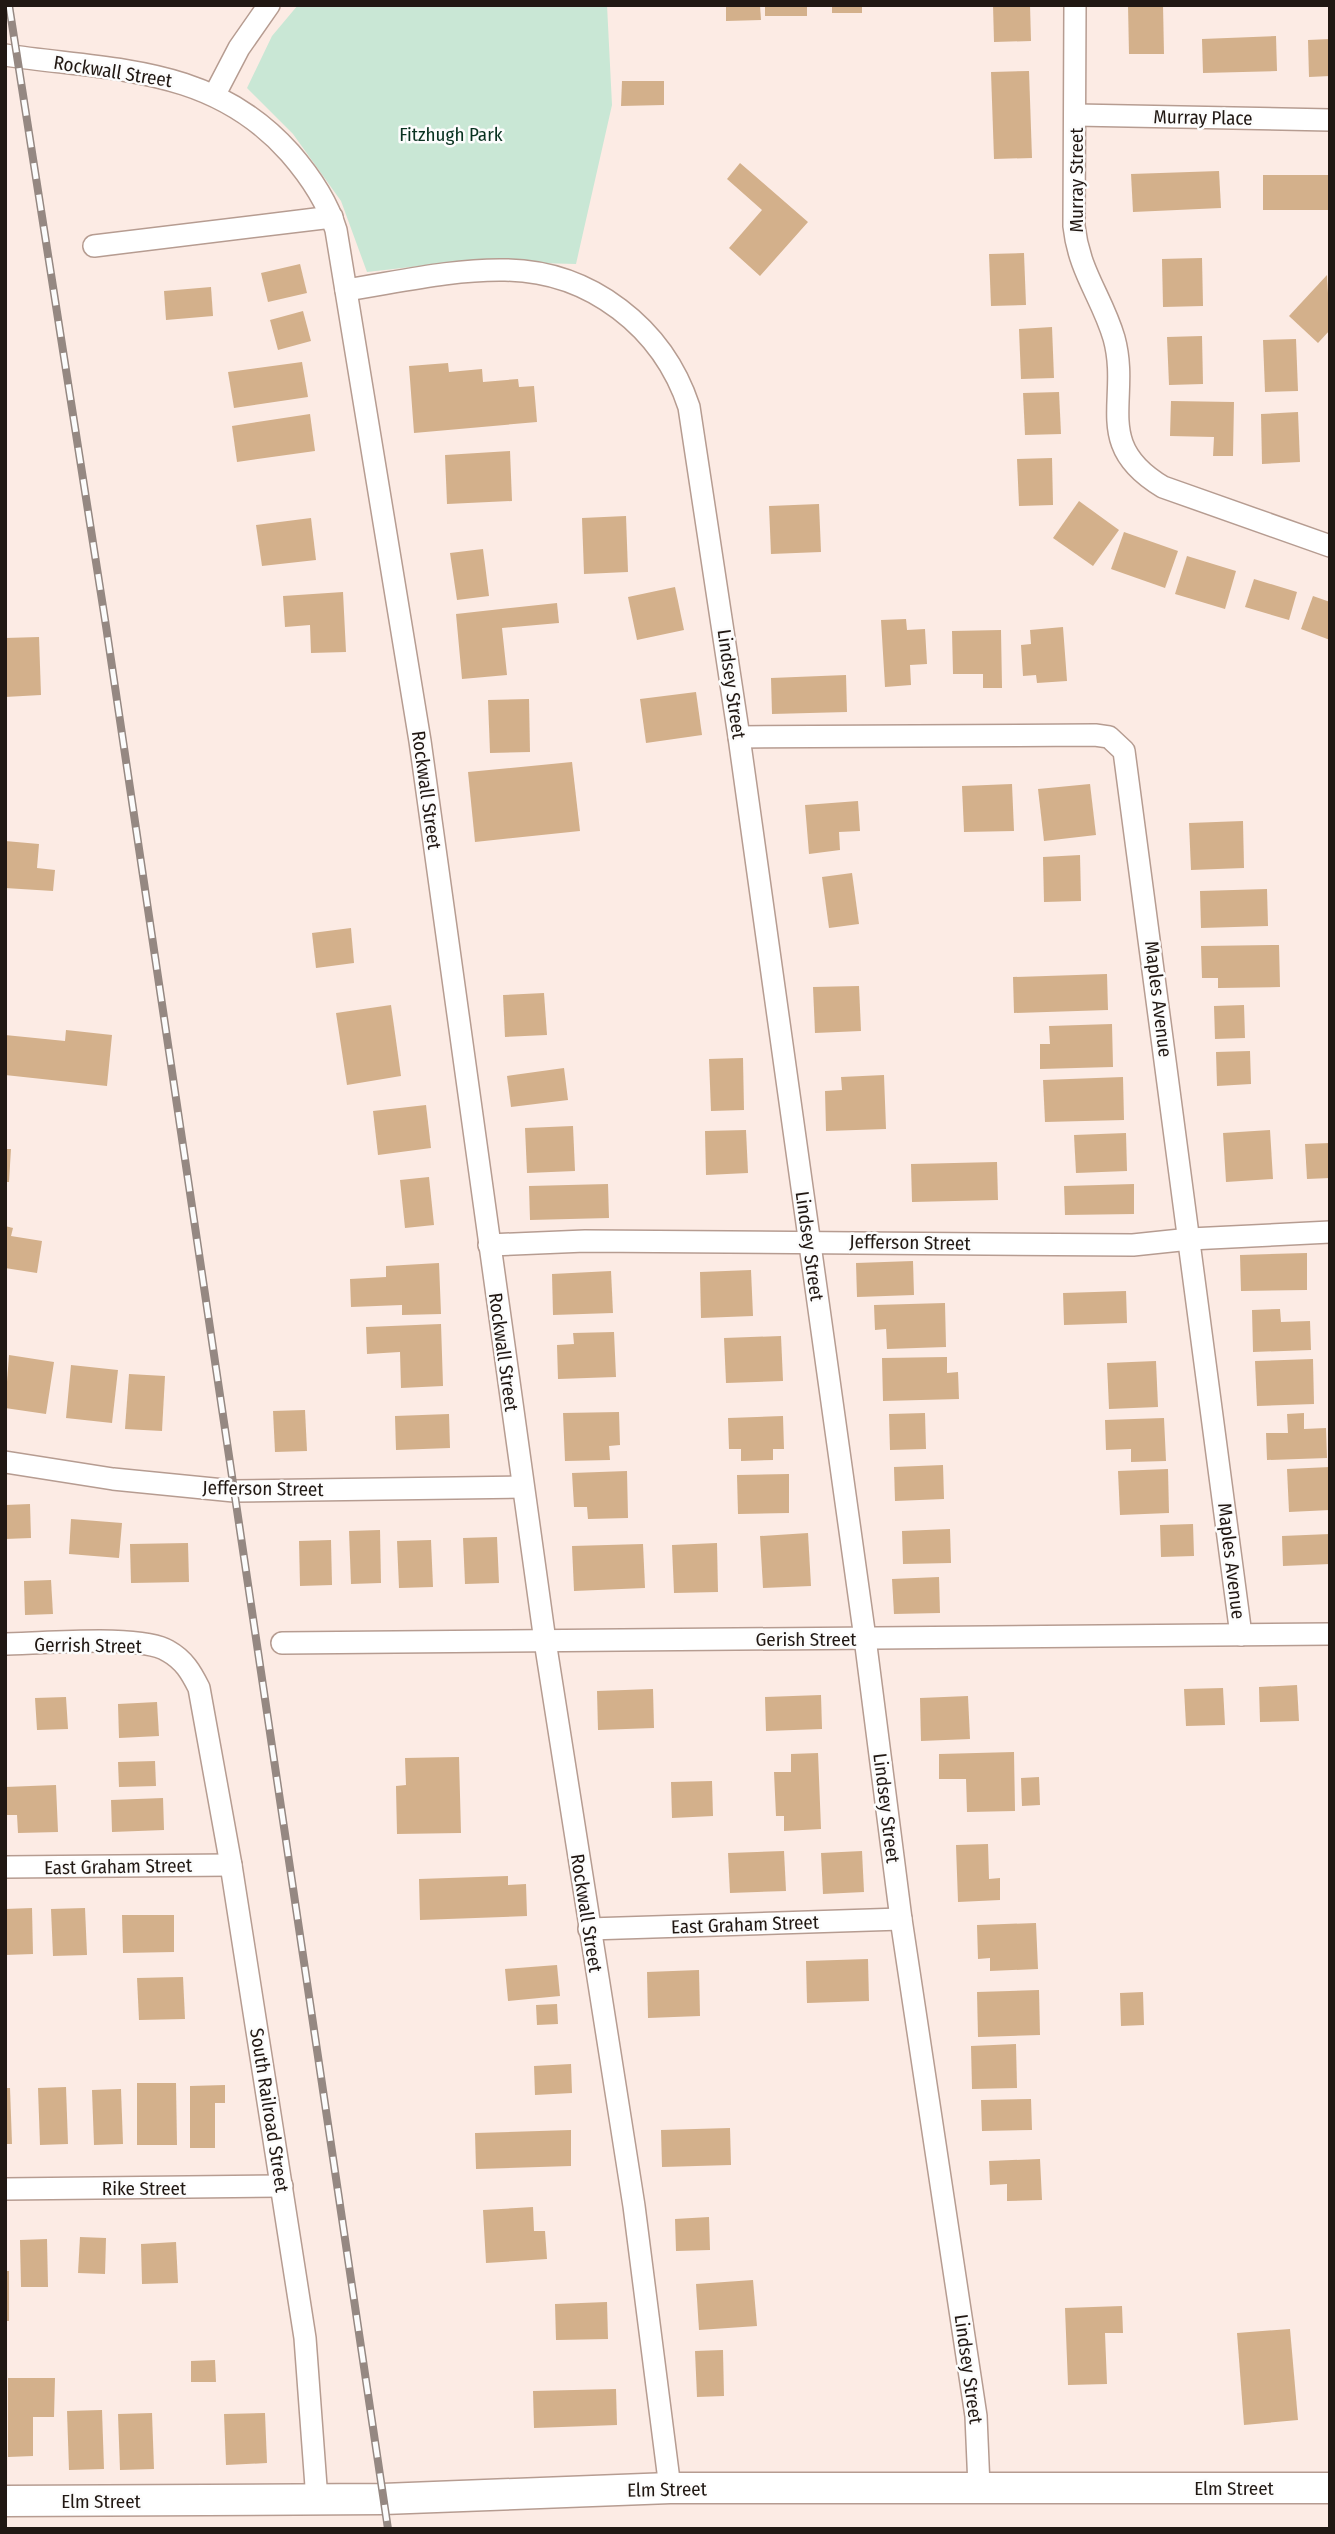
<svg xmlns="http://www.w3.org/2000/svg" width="1335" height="2534" viewBox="0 0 1335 2534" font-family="'Fira Sans Condensed',sans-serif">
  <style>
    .green { fill: #c9e7d5 }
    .building { fill: #d3b08b }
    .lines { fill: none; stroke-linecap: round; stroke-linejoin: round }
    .street-casing { stroke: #b69c91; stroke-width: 24 }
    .secondary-casing { stroke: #b69c91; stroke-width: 33 }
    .street { stroke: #fff; stroke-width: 21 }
    .secondary { stroke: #fff; stroke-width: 30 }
    .rail-casing { stroke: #958882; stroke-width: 8 }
    .rail { stroke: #fcfcfc; stroke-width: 5; stroke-dasharray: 16; stroke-linecap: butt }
    .labels { text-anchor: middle; stroke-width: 5; stroke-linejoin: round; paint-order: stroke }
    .street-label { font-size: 19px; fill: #211813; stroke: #fcfcfc }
    .park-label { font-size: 19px; fill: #093220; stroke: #fcfcfc }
  </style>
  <rect width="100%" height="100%" fill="#fcebe4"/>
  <path class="green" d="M298,5H607L612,105L576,264L464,261L367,272L341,201L293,134L247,88L272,36Z"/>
  <g class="building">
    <path d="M726,5H760L761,20L726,21Z"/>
    <rect x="765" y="5" width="42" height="11"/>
    <rect x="832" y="5" width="30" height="8"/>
    <path d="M993,5H1030L1031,41L994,42Z"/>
    <path d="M1128,5H1163L1164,54H1129Z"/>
    <path d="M1276,36L1277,71L1203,73L1202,39Z"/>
    <path d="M1330,39V76L1309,77L1308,40Z"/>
    <path d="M1029,71L1032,158L994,159L991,72Z"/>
    <path d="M622,81H664V105L621,106Z"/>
    <path d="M740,163L808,222L760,276L729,248L762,210L727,179Z"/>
    <path d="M1219,171L1221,208L1133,212L1131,174Z"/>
    <rect x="1263" y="175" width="67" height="35"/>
    <path d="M1024,253L1026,305L991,306L989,254Z"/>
    <path d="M1202,258L1203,306L1163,307L1162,259Z"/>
    <path d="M300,264L307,293L268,302L261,273Z"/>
    <path d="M1327,275L1330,330L1318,343L1289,316Z"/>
    <path d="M211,287L213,316L166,320L164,291Z"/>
    <path d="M303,311L311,341L278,350L270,320Z"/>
    <path d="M1052,327L1054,378L1021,379L1019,329Z"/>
    <path d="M1202,336L1203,384L1169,385L1167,337Z"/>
    <path d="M1296,339L1298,391L1265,392L1263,340Z"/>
    <path d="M302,362L308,397L234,408L228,372Z"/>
    <path d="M448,363L449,372L482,369L483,382L518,379L519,387L534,386L537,422L414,433L409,366Z"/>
    <path d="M1059,392L1061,434L1025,435L1023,393Z"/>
    <path d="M1171,401L1234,402L1233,456H1213L1214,437L1170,436Z"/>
    <path d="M1298,412L1300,462L1262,464L1261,414Z"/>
    <path d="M310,414L315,451L237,462L232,426Z"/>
    <path d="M510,451L512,501L447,504L445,455Z"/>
    <path d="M1052,458L1053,505L1019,506L1017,459Z"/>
    <path d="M1079,501L1119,530L1093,566L1053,538Z"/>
    <path d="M819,504L821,552L771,554L769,506Z"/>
    <path d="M626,516L628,572L584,574L582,518Z"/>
    <path d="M311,518L316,560L262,566L256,525Z"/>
    <path d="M1124,532L1178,551L1165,588L1111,569Z"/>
    <path d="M483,549L489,596L457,600L450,553Z"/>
    <path d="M1187,556L1236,571L1225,609L1175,594Z"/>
    <path d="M1254,579L1297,592L1289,620L1245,607Z"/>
    <path d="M675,587L684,630L637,640L628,597Z"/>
    <path d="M343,592L346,652L311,653L310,625L285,627L283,596Z"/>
    <path d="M1313,596L1330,602V640L1301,629Z"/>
    <path d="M557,603L559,623L502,628L507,675L462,679L456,614Z"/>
    <path d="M906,619L907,630L925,629L927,664L910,665L911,685L885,687L881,620Z"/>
    <path d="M1063,627L1067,681L1037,683L1036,675L1023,676L1021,645L1031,644L1030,630Z"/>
    <path d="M1001,630L1002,688H983V674H953L952,631Z"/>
    <path d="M39,637L41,695L5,697V638Z"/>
    <path d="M846,675L847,712L772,714L771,678Z"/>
    <path d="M696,692L702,735L646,743L640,699Z"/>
    <path d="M529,699L530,752L490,753L488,700Z"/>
    <path d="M572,762L580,831L475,842L468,772Z"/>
    <path d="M1012,784L1014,831L964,832L962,786Z"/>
    <path d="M1090,784L1096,835L1044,841L1038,789Z"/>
    <path d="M858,801L860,831L839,832L840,850L809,854L805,805Z"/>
    <path d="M1243,821L1244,868L1191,870L1189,823Z"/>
    <path d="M5,841L39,844L37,868L55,870L53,891L5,888Z"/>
    <path d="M1080,855L1081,901L1044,902L1043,857Z"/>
    <path d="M852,873L859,924L829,928L822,877Z"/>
    <path d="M1267,889L1268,926L1201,928L1200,891Z"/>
    <path d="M351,928L354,963L316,968L312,933Z"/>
    <path d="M1279,945L1280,987L1218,988V978H1202L1201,946Z"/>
    <path d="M1107,974L1108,1010L1014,1013L1013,977Z"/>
    <path d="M859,986L861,1031L815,1033L813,987Z"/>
    <path d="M544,993L547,1035L505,1037L503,995Z"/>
    <path d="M391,1005L401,1076L347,1085L336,1013Z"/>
    <path d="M1244,1005L1245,1038L1215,1039L1214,1006Z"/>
    <path d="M1112,1024L1113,1067L1040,1069V1044H1050L1049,1026Z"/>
    <path d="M66,1030L112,1035L107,1086L5,1075V1035L65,1041Z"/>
    <path d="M1250,1051L1251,1084L1217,1086L1216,1052Z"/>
    <path d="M743,1058L744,1110L711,1111L709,1059Z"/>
    <path d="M564,1068L568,1100L511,1107L507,1076Z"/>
    <path d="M884,1075L886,1129L826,1131L825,1091L842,1090L841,1077Z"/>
    <path d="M1123,1077L1124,1120L1045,1122L1043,1080Z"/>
    <path d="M426,1105L431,1148L378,1155L373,1111Z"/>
    <path d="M573,1126L575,1171L527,1173L525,1128Z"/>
    <path d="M746,1130L748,1173L706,1175L705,1131Z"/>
    <path d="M1270,1130L1273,1179L1226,1182L1223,1133Z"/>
    <path d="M1126,1133L1127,1171L1076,1173L1074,1135Z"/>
    <path d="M1330,1143V1178L1307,1179L1305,1144Z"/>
    <path d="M5,1149H11L9,1182H5Z"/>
    <path d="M997,1162L998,1200L912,1202L911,1164Z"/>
    <path d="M429,1177L434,1225L405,1228L400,1180Z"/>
    <path d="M608,1184L609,1218L530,1220L529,1186Z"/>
    <path d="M1134,1184V1214L1065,1215L1064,1186Z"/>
    <path d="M5,1226L13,1228L11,1236L42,1241L37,1273L5,1268Z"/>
    <path d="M1307,1253V1290L1241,1291L1240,1255Z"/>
    <path d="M913,1261L914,1295L857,1297L856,1263Z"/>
    <path d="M439,1263L441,1314L402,1315V1305L351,1307L350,1279L386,1277V1266Z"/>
    <path d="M751,1270L753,1316L701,1318L700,1272Z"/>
    <path d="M611,1271L613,1313L553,1315L552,1274Z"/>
    <path d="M1126,1291L1127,1323L1064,1325L1063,1293Z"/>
    <path d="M945,1303L946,1347L887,1349L886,1329L875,1330L874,1305Z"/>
    <path d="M1280,1309L1281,1322L1310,1321L1311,1350L1253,1352L1252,1310Z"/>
    <path d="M441,1324L443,1386L401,1388L400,1352L367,1354L366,1327Z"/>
    <path d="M614,1332L616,1377L558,1379L557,1345L574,1344L573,1333Z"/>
    <path d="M781,1336L783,1381L726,1383L724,1338Z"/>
    <path d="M9,1355L54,1362L46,1414L5,1408Z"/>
    <path d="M947,1357V1373L958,1372L959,1399L883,1401L882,1358Z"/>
    <path d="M1313,1359L1314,1404L1257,1406L1255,1361Z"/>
    <path d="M1156,1361L1158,1407L1109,1409L1107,1363Z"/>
    <path d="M71,1365L118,1370L112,1423L66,1418Z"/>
    <path d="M129,1374L165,1376L162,1431L125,1429Z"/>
    <path d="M305,1410L307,1451L275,1452L273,1411Z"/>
    <path d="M619,1412L620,1445L609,1446L610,1460L565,1461L563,1413Z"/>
    <path d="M925,1413L926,1449L890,1450L889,1414Z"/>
    <path d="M1304,1413V1429L1326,1428L1327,1458L1267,1460L1266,1433H1288L1287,1414Z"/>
    <path d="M449,1414L450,1448L396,1450L395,1416Z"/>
    <path d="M783,1416L784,1449H773V1460L741,1461V1449H729L728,1418Z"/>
    <path d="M1164,1418L1166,1461L1131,1462V1449L1106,1450L1105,1420Z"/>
    <path d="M943,1465L944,1499L895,1501L894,1467Z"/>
    <path d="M1330,1467V1510L1289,1512L1287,1469Z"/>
    <path d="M1168,1469L1169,1513L1120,1515L1118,1471Z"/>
    <path d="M627,1471L628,1518L588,1519L587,1507H574L572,1473Z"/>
    <path d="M789,1474V1513L738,1514L737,1475Z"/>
    <path d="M30,1504L31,1538L5,1539V1505Z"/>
    <path d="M71,1519L122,1523L119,1558L69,1554Z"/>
    <path d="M1193,1524L1194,1556L1161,1557L1160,1525Z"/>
    <path d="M950,1529L951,1563L903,1564L902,1531Z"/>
    <path d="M380,1530L381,1583L351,1584L349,1531Z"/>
    <path d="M808,1533L811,1586L763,1588L760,1536Z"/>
    <path d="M1330,1534V1564L1283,1566L1282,1536Z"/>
    <path d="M497,1537L499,1583L465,1584L463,1538Z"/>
    <path d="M331,1540L332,1585L300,1586L299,1541Z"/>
    <path d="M431,1540L433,1587L399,1588L397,1541Z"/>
    <path d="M188,1543L189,1582L131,1583L130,1544Z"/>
    <path d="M717,1543L718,1592L674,1593L672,1545Z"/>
    <path d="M643,1544L645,1588L574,1591L572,1546Z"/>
    <path d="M939,1577L940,1613L894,1614L892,1579Z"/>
    <path d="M51,1580L53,1614L25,1615L24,1581Z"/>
    <path d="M1297,1685L1299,1721L1260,1722L1259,1687Z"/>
    <path d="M1223,1688L1225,1725L1186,1726L1184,1689Z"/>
    <path d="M653,1689L654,1728L598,1730L597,1691Z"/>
    <path d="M821,1695L822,1729L766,1731L765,1697Z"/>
    <path d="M968,1696L970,1739L921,1741L920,1698Z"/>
    <path d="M66,1697L68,1729L37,1730L35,1698Z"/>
    <path d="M157,1702L159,1736L119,1738L118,1704Z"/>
    <path d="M1014,1752L1015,1811L967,1812L966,1779H939V1754Z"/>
    <path d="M818,1753L821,1829L784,1831V1816H776L774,1772H791V1754Z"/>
    <path d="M459,1757L461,1833L397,1834L396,1786L406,1785L405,1758Z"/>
    <path d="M155,1761L156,1786L119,1787L118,1762Z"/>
    <path d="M1039,1777L1040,1805L1022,1806L1021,1778Z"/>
    <path d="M712,1781L713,1816L672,1818L671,1782Z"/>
    <path d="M56,1785L58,1832L18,1833L17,1815H5V1787Z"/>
    <path d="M163,1798L164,1830L112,1832L111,1800Z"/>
    <path d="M988,1844L989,1879L1000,1878V1900L958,1902L956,1845Z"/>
    <path d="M784,1851L786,1891L730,1893L728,1853Z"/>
    <path d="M862,1851L864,1892L823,1894L821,1853Z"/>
    <path d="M508,1876V1885L526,1884L527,1916L420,1920L419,1879Z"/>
    <path d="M32,1908L33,1954L5,1955V1909Z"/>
    <path d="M85,1908L87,1955L53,1956L51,1909Z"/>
    <path d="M122,1915H174V1952L123,1953Z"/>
    <path d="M1036,1923L1038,1969L990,1971V1958L978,1959L977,1925Z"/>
    <path d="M868,1959L869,2001L807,2003L806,1961Z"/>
    <path d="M557,1965L560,1996L508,2001L505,1969Z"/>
    <path d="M699,1970L700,2016L648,2018L647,1972Z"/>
    <path d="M183,1977L185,2019L139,2020L137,1978Z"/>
    <path d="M1039,1990L1040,2035L978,2037L977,1992Z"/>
    <path d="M1143,1992L1144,2025L1121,2026L1120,1993Z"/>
    <path d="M557,2004L558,2024L537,2025L536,2005Z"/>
    <path d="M1016,2044L1017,2088L972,2089L971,2046Z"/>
    <path d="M571,2064L572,2093L535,2095L534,2066Z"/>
    <path d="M137,2083H176L177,2145H137Z"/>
    <path d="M225,2085V2103H215V2148H190V2086Z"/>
    <path d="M66,2087L68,2144L40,2145L38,2088Z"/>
    <path d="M5,2088H10L12,2144H5Z"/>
    <path d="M121,2089L123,2144L94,2145L92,2090Z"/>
    <path d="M1031,2099L1032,2130L982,2131L981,2100Z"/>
    <path d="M730,2128L731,2165L662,2167L661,2130Z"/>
    <path d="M571,2130V2166L476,2169L475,2133Z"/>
    <path d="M1040,2159L1042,2200L1007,2201V2184L990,2185L989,2161Z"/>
    <path d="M533,2207L534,2231H545L547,2259L486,2263L483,2210Z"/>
    <path d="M709,2217L710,2250L676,2251L675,2219Z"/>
    <path d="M80,2237L106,2238L105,2274L78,2273Z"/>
    <path d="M47,2239L48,2287H21L20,2240Z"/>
    <path d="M176,2242L178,2283L142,2284L141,2244Z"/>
    <rect x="5" y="2271" width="4" height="50"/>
    <path d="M753,2280L757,2326L699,2330L696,2284Z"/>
    <path d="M607,2302L608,2339L556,2340L555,2304Z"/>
    <path d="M1122,2306L1123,2333H1105L1107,2384L1068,2385L1065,2308Z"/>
    <path d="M1290,2329L1298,2420L1244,2425L1237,2333Z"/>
    <path d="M723,2350L724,2396L697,2397L695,2351Z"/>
    <path d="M215,2360L216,2382H191V2361Z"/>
    <path d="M8,2378H55L54,2417H33V2456L8,2457Z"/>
    <path d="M616,2389L617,2425L534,2428L533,2391Z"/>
    <path d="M102,2410L104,2469L69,2470L67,2411Z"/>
    <path d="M152,2413L154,2469L120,2470L118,2414Z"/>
    <path d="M265,2413L267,2463L226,2465L224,2414Z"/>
  </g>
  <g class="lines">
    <g class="street-casing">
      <g id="street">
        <path d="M1075,5L1074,226C1079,272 1102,297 1114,338C1131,400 1091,444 1163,487L1330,546"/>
        <path d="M5,55C112,71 212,65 290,153C310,176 327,201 336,230L420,741L545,1641L634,2206L670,2488"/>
        <path d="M215,94L239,48L269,5"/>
        <path d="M1076,115L1330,120"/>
        <path d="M94,246L332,217"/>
        <path d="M346,290C398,282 453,269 505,270C591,271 663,328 689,407L739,737L865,1638L901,1919L976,2416L979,2487"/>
        <path d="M739,737L1095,735L1109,737L1124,751L1241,1635"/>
        <path d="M489,1245L585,1241L1133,1245L1190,1239L1330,1232"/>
        <path d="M5,1462L113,1479L234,1491L523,1487"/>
        <path d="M282,1643L1330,1634"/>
        <path d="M5,1644C41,1644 141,1634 168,1651C184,1660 191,1672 199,1688L231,1865L305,2338L317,2500"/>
        <path d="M5,1867L231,1865"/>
        <path d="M589,1929L901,1919"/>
        <path d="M5,2189L282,2186"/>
      </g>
    </g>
    <g class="secondary-casing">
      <path id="secondary" d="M5,2501L383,2499L670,2488H1330"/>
    </g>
    <use href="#street" class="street"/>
    <use href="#secondary" class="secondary"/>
    <g class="rail-casing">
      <path id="rail" d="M9,5L106,626L388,2529"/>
    </g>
    <use href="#rail" class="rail"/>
  </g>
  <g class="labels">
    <g class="street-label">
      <text transform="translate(113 71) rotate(9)" y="7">Rockwall Street</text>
      <text transform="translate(1203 117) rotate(1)" y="7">Murray Place</text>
      <text transform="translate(1076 180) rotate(-90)" y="7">Murray Street</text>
      <text transform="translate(732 684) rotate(82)" y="7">Lindsey Street</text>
      <text transform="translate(427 790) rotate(82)" y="7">Rockwall Street</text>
      <text transform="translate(1159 999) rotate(83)" y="7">Maples Avenue</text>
      <text transform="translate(910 1242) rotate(1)" y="7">Jefferson Street</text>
      <text transform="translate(810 1246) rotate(82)" y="7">Lindsey Street</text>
      <text transform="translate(504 1352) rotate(82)" y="7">Rockwall Street</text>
      <text transform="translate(263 1488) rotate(1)" y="7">Jefferson Street</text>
      <text transform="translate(1232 1561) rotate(83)" y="7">Maples Avenue</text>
      <text x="806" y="1646">Gerish Street</text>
      <text transform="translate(88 1645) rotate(1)" y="7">Gerrish Street</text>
      <text transform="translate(887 1808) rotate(83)" y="7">Lindsey Street</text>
      <text transform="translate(118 1866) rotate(-1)" y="7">East Graham Street</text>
      <text transform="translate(587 1913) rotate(81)" y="7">Rockwall Street</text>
      <text transform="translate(745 1924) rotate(-2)" y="7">East Graham Street</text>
      <text transform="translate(270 2110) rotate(81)" y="7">South Railroad Street</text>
      <text x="144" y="2195">Rike Street</text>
      <text transform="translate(969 2369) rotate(82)" y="7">Lindsey Street</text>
      <text x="1234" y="2495">Elm Street</text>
      <text transform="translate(667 2489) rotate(-1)" y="7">Elm Street</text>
      <text x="101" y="2508">Elm Street</text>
    </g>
    <g class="park-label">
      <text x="451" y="141">Fitzhugh Park</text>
    </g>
  </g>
  <rect width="1335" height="2534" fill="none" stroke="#211813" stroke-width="14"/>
</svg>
